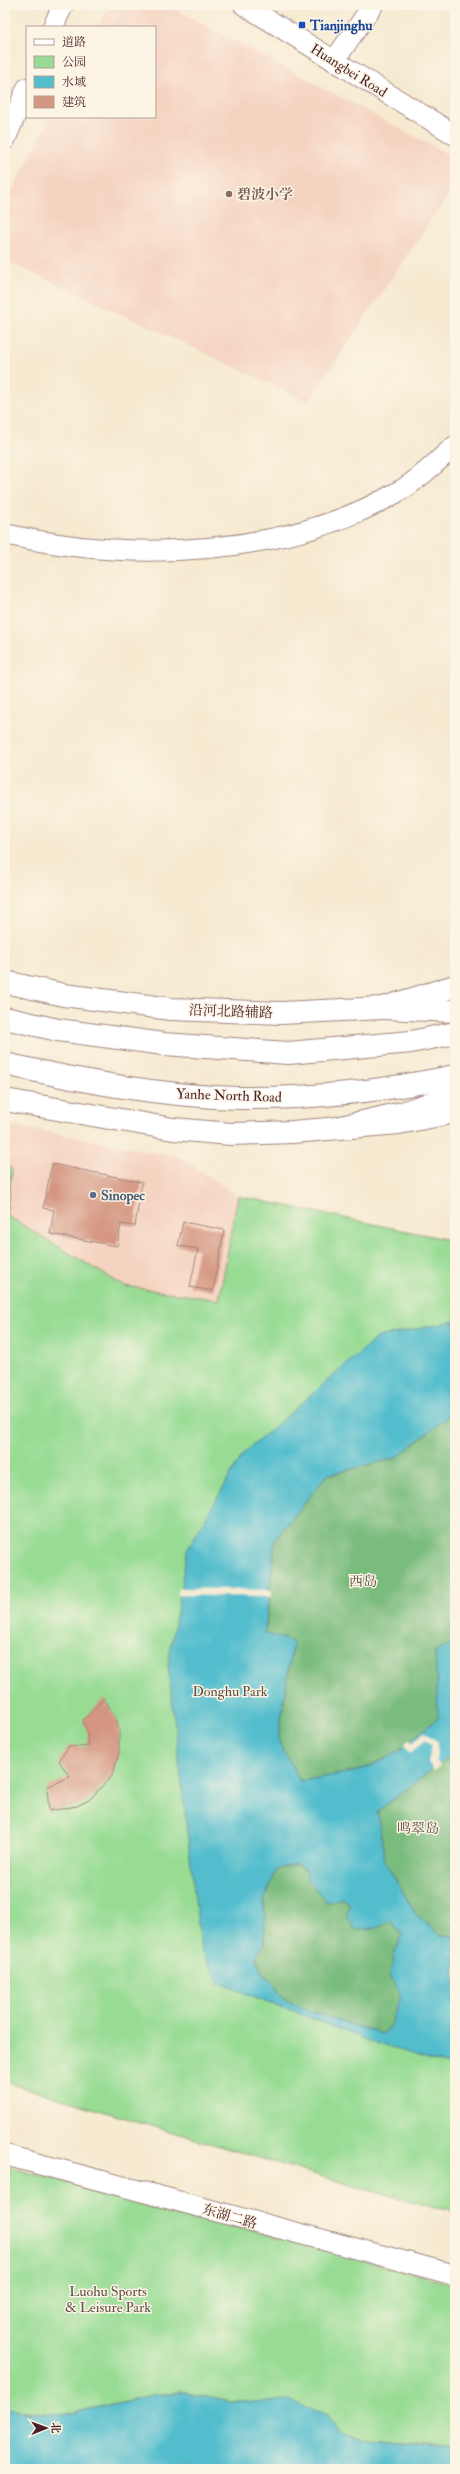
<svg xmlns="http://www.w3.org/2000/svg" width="460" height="2474" viewBox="0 0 460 2474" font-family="'IM FELL Double Pica','Noto Serif SC',serif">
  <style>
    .built { fill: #f5d3c1 }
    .green { fill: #98dc94; stroke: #717e60 }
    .forest { fill: #7abc7e; stroke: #626e54 }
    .water { fill: #52bdcd; stroke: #4e6e7c; fill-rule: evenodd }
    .pier { fill: #f6ead1 }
    .building { fill: #d49681 }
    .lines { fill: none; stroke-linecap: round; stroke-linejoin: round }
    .minor-casing { stroke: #a0847e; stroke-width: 22 }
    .major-casing { stroke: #a0847e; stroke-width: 24 }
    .highway-casing { stroke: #a0847e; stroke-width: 24 }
    .minor { stroke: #fff; stroke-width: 20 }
    .major { stroke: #fff; stroke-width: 22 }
    .highway { stroke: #fff; stroke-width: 22 }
    .transit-dot { fill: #1a4fb4; stroke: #fcf5e5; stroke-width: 1.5 }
    .education-dot { fill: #8d6e63; stroke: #fcf5e5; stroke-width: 1.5 }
    .service-dot { fill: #5c6f8a; stroke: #fcf5e5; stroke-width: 1.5 }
    .labels { text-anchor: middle; stroke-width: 3; stroke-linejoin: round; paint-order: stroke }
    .transit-label { font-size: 14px; font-weight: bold; fill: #164399; stroke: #fcf5e5; text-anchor: start }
    .street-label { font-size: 14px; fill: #4a1f2b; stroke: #fcf5e5 }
    .education-label { font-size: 14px; font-weight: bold; fill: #785e54; stroke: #fcf5e5; text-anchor: start }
    .service-label { font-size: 14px; font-weight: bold; fill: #4e5e75; stroke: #fcf5e5; text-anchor: start }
    .park-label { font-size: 14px; fill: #5e4e45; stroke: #fcf5e5 }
  </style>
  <rect width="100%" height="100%" fill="#fcf5e5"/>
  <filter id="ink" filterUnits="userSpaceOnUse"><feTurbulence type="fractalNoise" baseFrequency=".025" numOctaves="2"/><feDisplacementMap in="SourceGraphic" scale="8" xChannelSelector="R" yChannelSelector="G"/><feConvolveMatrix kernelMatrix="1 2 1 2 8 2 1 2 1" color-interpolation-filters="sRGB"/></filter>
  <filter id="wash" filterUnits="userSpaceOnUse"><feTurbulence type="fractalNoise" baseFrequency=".012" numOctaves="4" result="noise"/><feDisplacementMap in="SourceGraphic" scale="16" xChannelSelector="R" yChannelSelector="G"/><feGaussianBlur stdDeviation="0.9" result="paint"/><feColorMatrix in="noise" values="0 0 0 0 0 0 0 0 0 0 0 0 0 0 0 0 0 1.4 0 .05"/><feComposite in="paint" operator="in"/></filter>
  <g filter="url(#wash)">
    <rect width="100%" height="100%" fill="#f6ead1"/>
    <g class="built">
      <path d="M110,5H167L455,158V185L308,401L5,260V203L51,117H155V27H98Z"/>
      <path d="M5,1124L180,1157L238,1196L219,1300L124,1286L6,1215L12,1171L5,1162Z"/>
    </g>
    <g class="green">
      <path d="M5,1162L12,1170L6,1215L124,1286L219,1300L238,1196L455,1241V2212L357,2187L5,2082Z"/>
      <path d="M5,2166L455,2284V2448L439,2445L349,2437L340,2434L336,2425L264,2402H231L182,2392L153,2395L63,2415L5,2409Z"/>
    </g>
    <g class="forest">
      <path d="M455,1411V1644L435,1651L439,1718L392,1756L358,1771L300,1781L278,1740L293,1643L265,1633L275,1540L327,1475L396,1458Z"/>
      <path d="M455,1752V1936L440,1935L415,1913L385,1861L377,1812Z"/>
      <path d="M297,1864C326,1879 350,1905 373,1928L391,1921L402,1934L396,1948L390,1976L401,1996L391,2025L383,2034C362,2028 297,2011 283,1997C274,1988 278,1981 263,1975L256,1957L265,1943L264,1901L277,1869Z"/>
    </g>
    <g class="water">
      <path d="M455,1321V1411L396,1458L327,1475L275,1540L265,1633L293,1642L278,1740L300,1781L358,1771L392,1756L438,1718L435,1651L455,1644V1752L377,1812L385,1861L415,1913L440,1935L455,1936V2067L372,2042L219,1983L201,1951L168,1665L187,1550L243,1454L378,1337ZM296,1864L306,1869L308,1880L327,1902L343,1898L351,1905L346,1914L355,1930L373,1928L391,1921L402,1934L396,1948L390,1976L401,1996L391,2025L383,2034C362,2028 297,2010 283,1997C274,1988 278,1981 263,1975L256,1957L265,1943L264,1901L277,1869Z"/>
      <path d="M182,2392L231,2402L289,2401L327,2415L336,2425L340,2434L349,2437L455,2447V2469H5V2409L63,2415L153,2395Z"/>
    </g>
    <g class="pier">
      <path d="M179,1588L272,1590L271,1597L178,1595Z"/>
      <path d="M424,1732L438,1742L436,1761L440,1766L434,1771L428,1762L432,1746L426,1740L410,1753L404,1744L409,1740L413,1743Z"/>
    </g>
    <g id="blocks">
      <g class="building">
        <path d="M52,1164L142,1182L135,1226L121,1224L117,1246L50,1234L54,1210L43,1208Z"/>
        <path d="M183,1222L224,1230L213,1291L190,1287L198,1249L178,1246Z"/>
        <path d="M104,1698L116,1718L119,1730V1754L112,1776L89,1800L77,1806L49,1811L47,1787L70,1777L59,1761L69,1746L88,1747L87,1731L83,1720Z"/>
      </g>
    </g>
  </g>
  <g filter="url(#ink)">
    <use href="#blocks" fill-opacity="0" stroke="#a0847e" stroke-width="1"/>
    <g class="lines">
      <g class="minor-casing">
        <g id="minor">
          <path d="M244,5L455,135"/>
          <path d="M53,27L63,5"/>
          <path d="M334,61L373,5"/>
          <path d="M5,140L27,88"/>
          <path d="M5,534C130,563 289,557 401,490C420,479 438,460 455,446"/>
          <path d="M5,2155L455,2275"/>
        </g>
      </g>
      <g class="major-casing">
        <g id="major">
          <path d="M5,982L64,995L171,1009L281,1013L383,1008L455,986"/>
          <path d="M5,1100L173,1129L231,1134L292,1132L399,1123L455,1112"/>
        </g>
      </g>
      <g class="highway-casing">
        <g id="highway">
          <path d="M383,1008L455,1011"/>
          <path d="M5,1018L58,1030L164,1044L288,1053L411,1042L455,1033"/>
          <path d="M5,1064C81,1081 160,1096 238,1098C311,1099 384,1091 455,1076"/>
          <path d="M337,1128L402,1113L455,1095"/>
        </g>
      </g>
      <use href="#minor" class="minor"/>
      <use href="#major" class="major"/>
      <use href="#highway" class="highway"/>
    </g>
  </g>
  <rect class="transit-dot" x="298" y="21" width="8" height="8" rx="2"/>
  <circle class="education-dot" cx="229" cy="194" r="4"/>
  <circle class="service-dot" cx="93" cy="1195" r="4"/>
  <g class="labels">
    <g class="transit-label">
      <text x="310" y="30">Tianjinghu</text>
    </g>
    <g class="street-label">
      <text transform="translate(349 70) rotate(32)" y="5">Huangbei Road</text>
      <text transform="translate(231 1011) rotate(2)" y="5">沿河北路辅路</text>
      <text transform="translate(229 1095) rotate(2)" y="5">Yanhe North Road</text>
      <text transform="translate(230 2216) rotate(16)" y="5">东湖二路</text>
    </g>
    <g class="education-label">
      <text x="237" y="199">碧波小学</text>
    </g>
    <g class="service-label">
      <text x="101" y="1200">Sinopec</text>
    </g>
    <g class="park-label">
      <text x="363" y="1586">西岛</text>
      <text x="230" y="1696">Donghu Park</text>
      <text x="418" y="1833">鸣翠岛</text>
      <text x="108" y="2296">Luohu Sports<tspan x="108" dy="16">&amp; Leisure Park</tspan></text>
    </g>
  </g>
  <rect width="460" height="2474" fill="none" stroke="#fcf5e5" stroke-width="20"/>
  <rect x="26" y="26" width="130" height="92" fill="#fcf5e5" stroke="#b59f9b"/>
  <rect x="34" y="39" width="20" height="6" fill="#ffffff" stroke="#b59f9b"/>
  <text x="62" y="46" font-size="12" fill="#4a1f2b">道路</text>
  <rect x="34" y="56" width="20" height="12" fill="#98dc94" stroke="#b59f9b"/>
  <text x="62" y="66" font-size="12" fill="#4a1f2b">公园</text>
  <rect x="34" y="76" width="20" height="12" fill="#52bdcd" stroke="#b59f9b"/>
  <text x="62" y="86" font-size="12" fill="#4a1f2b">水域</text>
  <rect x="34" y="96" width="20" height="12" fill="#d49681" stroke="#b59f9b"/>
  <text x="62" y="106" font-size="12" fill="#4a1f2b">建筑</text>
  <g transform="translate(46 2428) rotate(89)" stroke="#fcf5e5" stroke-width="3" paint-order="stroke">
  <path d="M0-3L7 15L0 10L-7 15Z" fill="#4a1f2b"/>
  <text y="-6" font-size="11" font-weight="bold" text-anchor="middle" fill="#4a1f2b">北</text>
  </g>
</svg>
